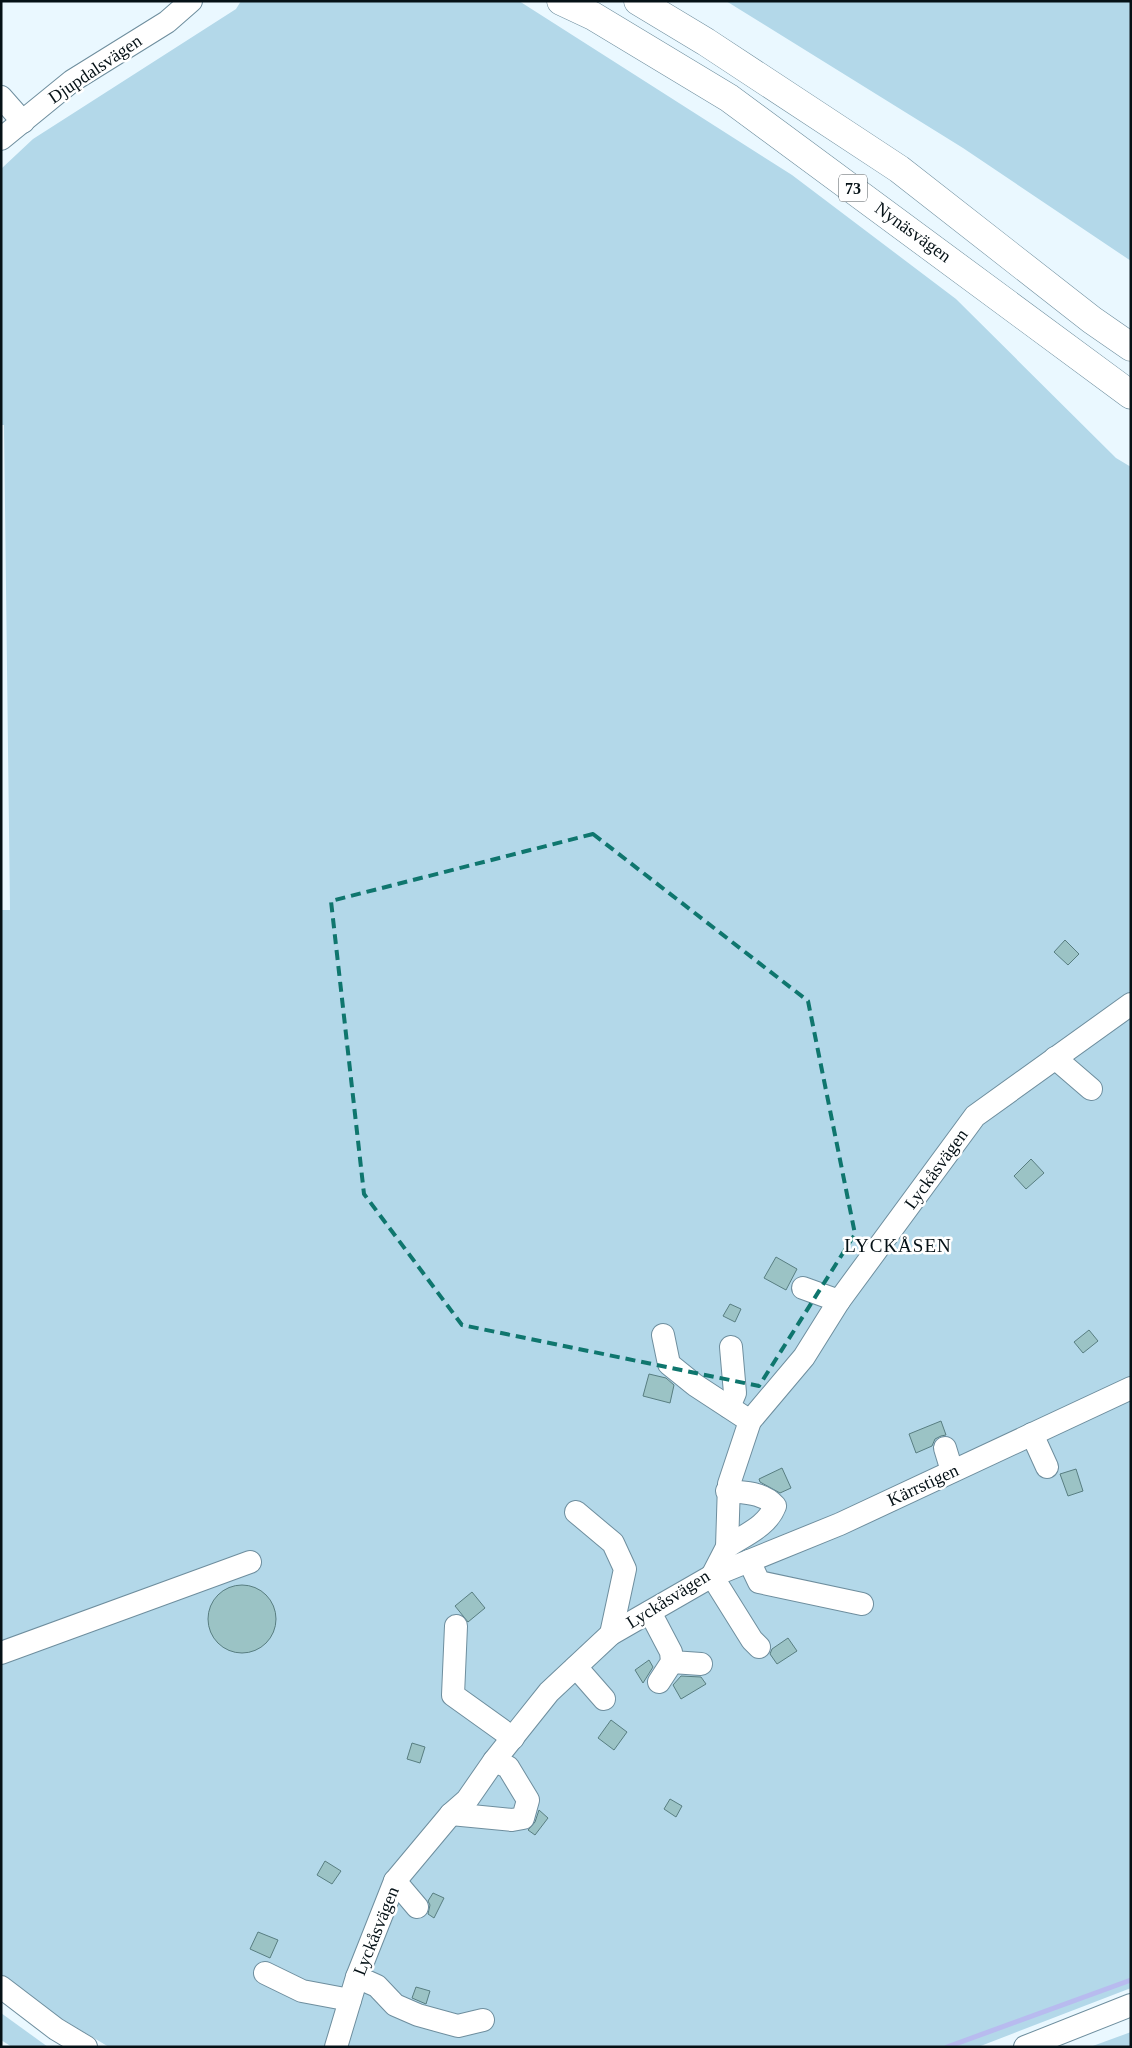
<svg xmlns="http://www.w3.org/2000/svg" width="1132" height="2048" viewBox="0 0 1132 2048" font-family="'Times New Roman',serif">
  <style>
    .green { fill: #b3d8e9 }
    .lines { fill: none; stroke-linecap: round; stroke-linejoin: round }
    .stream { stroke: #b8bbef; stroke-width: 5 }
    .building { fill: #9bc3c5; stroke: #587e81 }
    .minor-casing { stroke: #6e8e9e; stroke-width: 24 }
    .highway-casing { stroke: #6e8e9e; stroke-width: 29 }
    .minor { stroke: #fff; stroke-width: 22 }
    .highway { stroke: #fff; stroke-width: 28 }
    .marked { fill: none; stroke: #0f766e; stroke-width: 4; stroke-dasharray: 10 6; stroke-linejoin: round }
    .labels { text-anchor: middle; stroke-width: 5; stroke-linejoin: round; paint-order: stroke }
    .shield { fill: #fff; stroke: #50585c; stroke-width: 1 }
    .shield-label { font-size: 16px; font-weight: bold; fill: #051116 }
    .street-label { font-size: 18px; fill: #051116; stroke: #fff }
    .neighbourhood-label { font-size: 19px; letter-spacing: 1px; fill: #051116; stroke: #fff }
  </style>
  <rect width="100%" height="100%" fill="#eaf8ff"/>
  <g class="green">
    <path d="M241,1H519L792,175L956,299L1116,458L1131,467V1988L978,2047H109L50,2012L1,1977V910H10L4,425H1V169L33,139L236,9Z"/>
    <path d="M726,1H1131V261L963,148Z"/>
    <path d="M1,2013L48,2047H12L1,2040Z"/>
    <path d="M1131,2032V2047H1090Z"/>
  </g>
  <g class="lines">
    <path class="stream" d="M947,2047L1131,1980"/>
  </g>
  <g class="building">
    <path d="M1065,940L1079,954L1068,965L1054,952Z"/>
    <path d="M1031,1159L1044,1173L1026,1189L1014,1176Z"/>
    <path d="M776,1257L797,1269L786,1290L764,1278Z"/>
    <path d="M730,1304L741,1309L735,1322L723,1316Z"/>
    <path d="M1089,1330L1098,1341L1083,1353L1074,1342Z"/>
    <path d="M649,1374L666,1378L674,1385L670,1403L643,1396Z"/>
    <path d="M941,1421L946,1435L941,1436L935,1439L932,1446L916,1453L909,1434Z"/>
    <path d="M782,1468L791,1488L780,1493L760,1482L759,1479Z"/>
    <path d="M1076,1469L1083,1491L1068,1496L1060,1474Z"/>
    <circle cx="242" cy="1619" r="34"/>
    <path d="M472,1592L485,1608L468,1622L455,1606Z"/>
    <path d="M788,1638L797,1651L777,1664L770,1654L772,1649Z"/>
    <path d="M649,1660L653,1667L643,1683L635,1670Z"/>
    <path d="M681,1676L701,1677L706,1684L681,1699L673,1685Z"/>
    <path d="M611,1720L627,1732L614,1750L598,1738Z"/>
    <path d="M412,1743L425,1747L420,1763L407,1759Z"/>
    <path d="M670,1799L682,1806L676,1817L664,1809Z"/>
    <path d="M539,1810L548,1818L535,1835L528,1830L535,1822Z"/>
    <path d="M325,1861L341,1871L332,1884L317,1875Z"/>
    <path d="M433,1893L444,1898L434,1918L428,1914L430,1905L428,1901Z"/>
    <path d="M258,1932L278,1940L270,1958L250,1949Z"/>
    <path d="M416,1987L430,1991L426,2004L412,1998Z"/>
  </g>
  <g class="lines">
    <g class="minor-casing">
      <g id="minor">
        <path d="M1,97L23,122"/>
        <path d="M1,139L72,81L167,22L191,1"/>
        <path d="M1055,1058L1091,1089"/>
        <path d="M803,1288L839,1301"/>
        <path d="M663,1335L669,1364L695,1385L750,1421"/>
        <path d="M729,1407L735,1393L731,1347"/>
        <path d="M1032,1434L1047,1467"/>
        <path d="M945,1448L952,1471"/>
        <path d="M576,1512L613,1543L625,1569L611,1634"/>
        <path d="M727,1547C744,1535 767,1527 775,1506C763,1492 745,1493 727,1491"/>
        <path d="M749,1561L759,1582L862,1604"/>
        <path d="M712,1576L727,1547L729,1484L750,1421L804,1357L839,1301L975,1116L1131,1004"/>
        <path d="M712,1576L752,1640L759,1647"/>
        <path d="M650,1612L671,1652L672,1662L659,1682"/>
        <path d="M456,1626L453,1695L513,1738"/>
        <path d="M1,1653L250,1562"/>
        <path d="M672,1662L701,1664"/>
        <path d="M576,1667L604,1699"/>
        <path d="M451,1814L512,1820L523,1818L528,1800L508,1767L494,1761"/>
        <path d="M395,1881L417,1907"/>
        <path d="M265,1973L302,1991L350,2000"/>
        <path d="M357,1977L377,1986L395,2005L418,2015L458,2026L483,2020"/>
        <path d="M1,1987L56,2029L86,2047"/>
        <path d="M336,2047L357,1977L395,1881L451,1814L467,1800L494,1761L549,1692L611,1634L712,1576L840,1524L1131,1388"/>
        <path d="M1025,2047L1131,2005"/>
      </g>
    </g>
    <g class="highway-casing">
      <g id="highway">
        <path d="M561,1L593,16L729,98L1131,395"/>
        <path d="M638,1L706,42L899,169L1092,320L1131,347"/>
      </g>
    </g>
    <use href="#minor" class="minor"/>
    <use href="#highway" class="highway"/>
  </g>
  <path class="marked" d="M593,834L808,1001L855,1234L759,1386L462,1325L364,1194L331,901Z"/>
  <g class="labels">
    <rect class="shield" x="839" y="174.5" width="28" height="27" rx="4"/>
    <g class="shield-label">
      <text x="853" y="194">73</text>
    </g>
    <g class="street-label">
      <text transform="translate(95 69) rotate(-34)" y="6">Djupdalsvägen</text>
      <text transform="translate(913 232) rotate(36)" y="6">Nynäsvägen</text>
      <text transform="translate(936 1169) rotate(-54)" y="6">Lyckåsvägen</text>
      <text transform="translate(923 1485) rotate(-25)" y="6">Kärrstigen</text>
      <text transform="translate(668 1599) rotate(-32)" y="6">Lyckåsvägen</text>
      <text transform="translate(376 1931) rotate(-68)" y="6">Lyckåsvägen</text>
    </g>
    <g class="neighbourhood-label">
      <text x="898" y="1252">LYCKÅSEN</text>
    </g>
  </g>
  <rect width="1132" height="2048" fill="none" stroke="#051116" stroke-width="5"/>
</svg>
